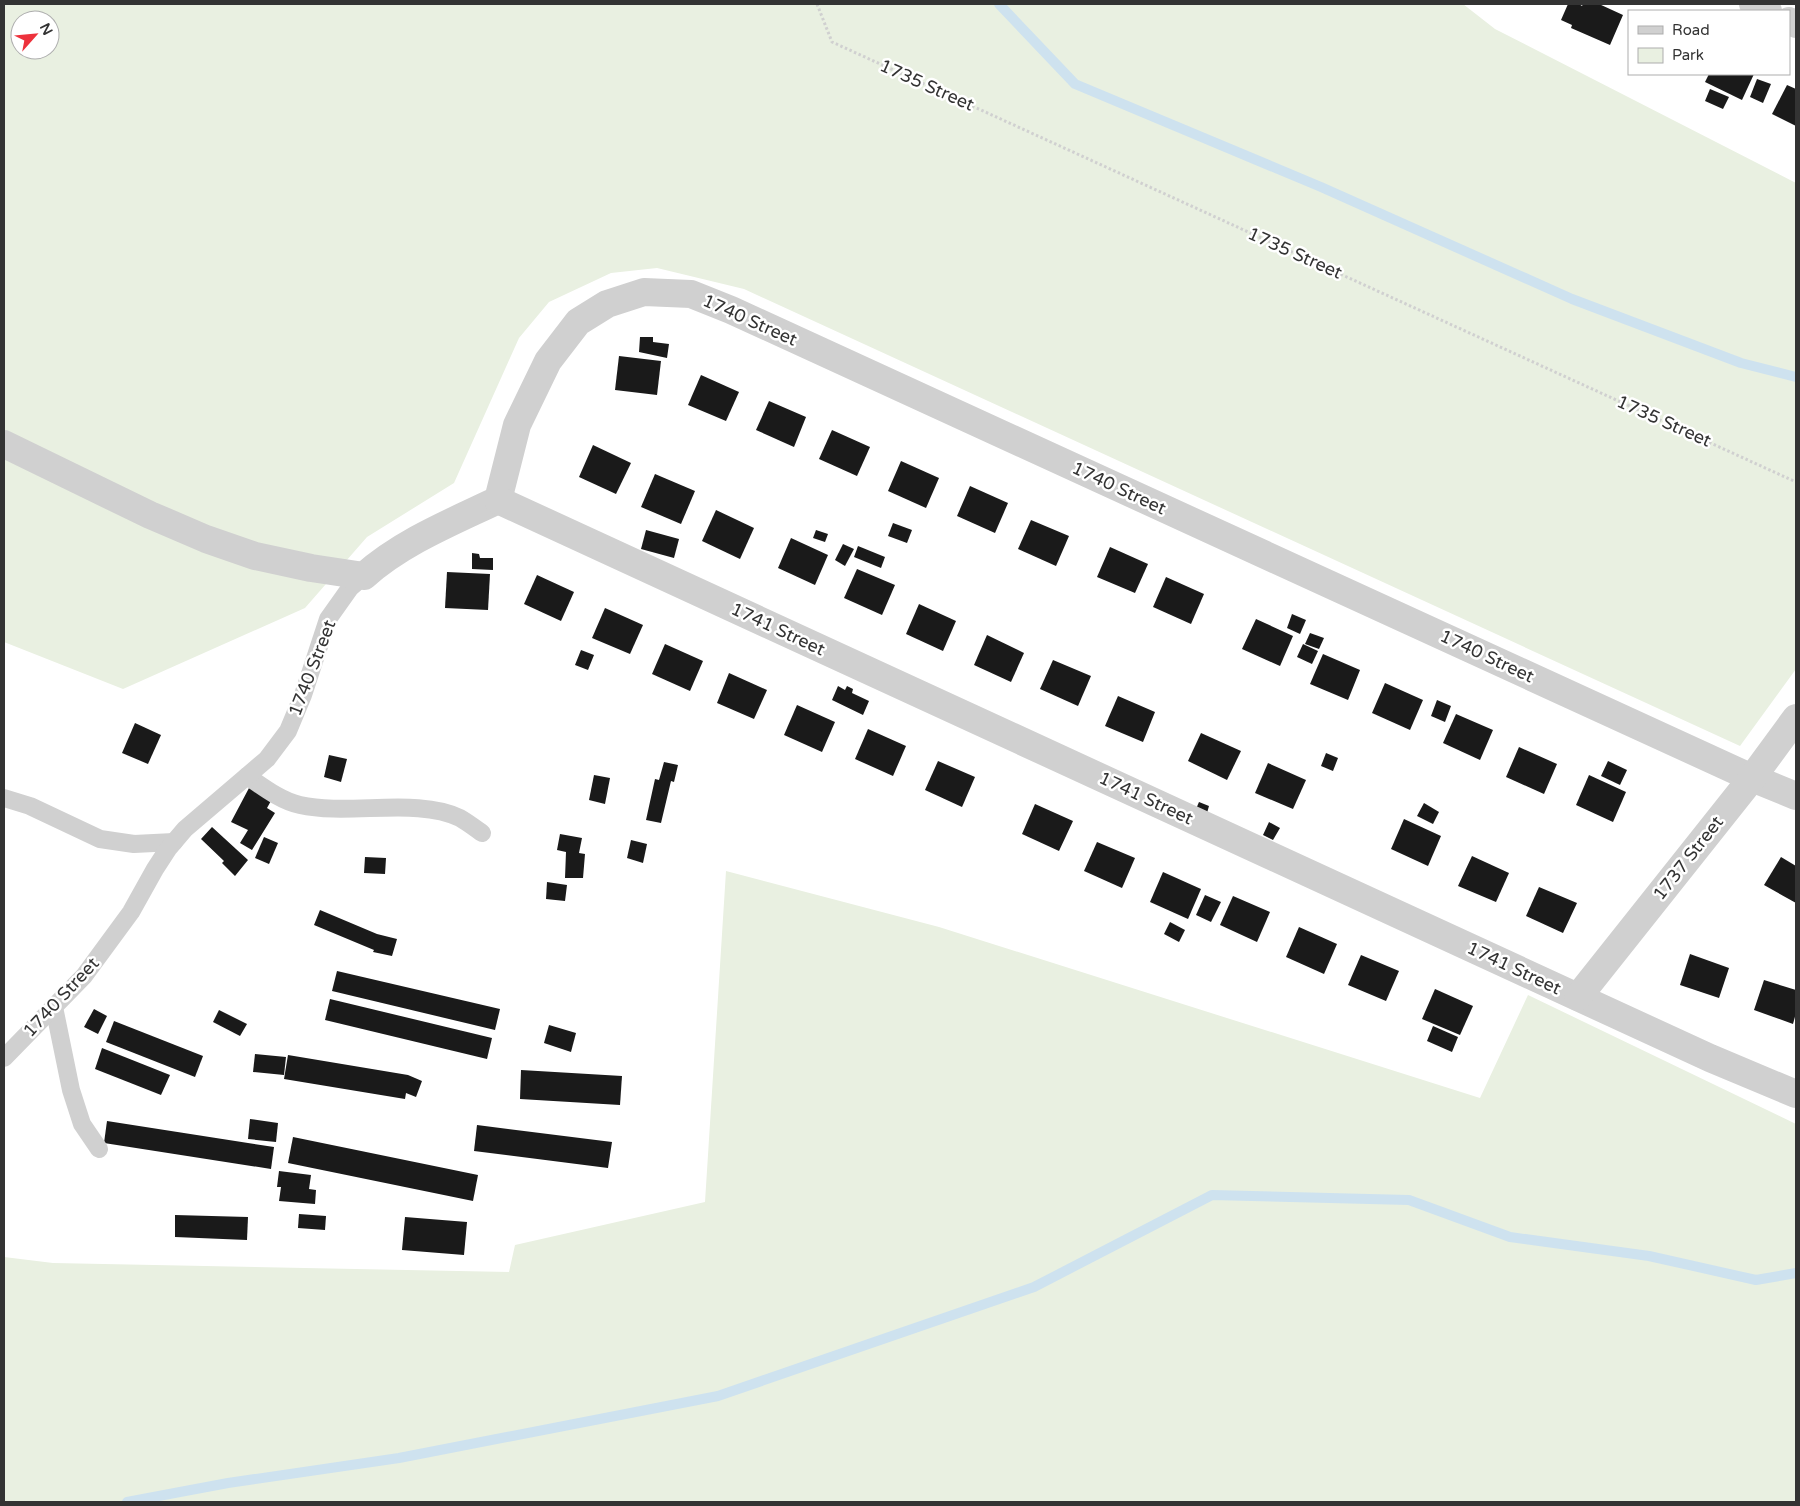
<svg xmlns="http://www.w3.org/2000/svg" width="1800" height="1506" viewBox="0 0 1800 1506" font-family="'Varela Round',sans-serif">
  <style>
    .green { fill: #e9f0e1; fill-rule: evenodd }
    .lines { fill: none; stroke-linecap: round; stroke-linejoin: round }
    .stream { stroke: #cee2ef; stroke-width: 10 }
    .building { fill: #1a1a1a }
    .path { stroke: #d0d0d0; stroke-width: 3; stroke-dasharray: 2.5 2.5; stroke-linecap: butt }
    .lane { stroke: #d0d0d0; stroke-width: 18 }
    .street { stroke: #d0d0d0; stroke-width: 28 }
    .labels { text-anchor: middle; stroke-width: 5; stroke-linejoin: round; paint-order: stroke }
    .street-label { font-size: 18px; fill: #333; stroke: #fff }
  </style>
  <rect width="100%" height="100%" fill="#fff"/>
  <g class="green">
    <path d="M4,4H1463L1495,29L1796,183V669L1740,746L744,289L657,268L611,273L549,302L519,338L454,483L367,537L305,608L123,689L4,642ZM20,20H50V50H20Z"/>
    <path d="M726,871L939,927L1480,1098L1528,995L1796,1124V1502H4V1257L53,1263L509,1272L515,1245L705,1202Z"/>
  </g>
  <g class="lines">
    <g class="stream">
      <path d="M999,4L1075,84L1321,187L1572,299L1741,363L1796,377"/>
      <path d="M127,1502L228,1483L399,1458L718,1396L1034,1287L1212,1195L1409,1200L1510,1237L1649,1256L1756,1280L1796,1273"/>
    </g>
  </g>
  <g class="building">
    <path d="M1568,4H1579L1582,6L1583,4H1599L1623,15L1610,45L1571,28L1572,25L1561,20Z"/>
    <path d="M1709,74H1754L1742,100L1705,82Z"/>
    <path d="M1757,79L1771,84L1763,103L1750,97Z"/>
    <path d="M1787,85L1796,89V126L1772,114Z"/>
    <path d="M1710,89L1729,97L1723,109L1705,101Z"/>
    <path d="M640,337H653V342L669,344L667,358L639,352Z"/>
    <path d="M619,356L661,361L657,395L615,390Z"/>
    <path d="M701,375L739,392L726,421L688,405Z"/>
    <path d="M769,401L806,417L794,447L756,430Z"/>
    <path d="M832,430L870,447L857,476L819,459Z"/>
    <path d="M593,445L631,463L616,494L579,477Z"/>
    <path d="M901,461L939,478L926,508L888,491Z"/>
    <path d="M655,474L695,491L681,524L641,507Z"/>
    <path d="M970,486L1008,503L995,533L957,516Z"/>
    <path d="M716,510L754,528L740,559L702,541Z"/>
    <path d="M1031,520L1069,536L1056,566L1018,549Z"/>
    <path d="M893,523L912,530L907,543L888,536Z"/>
    <path d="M646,530L679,539L674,558L641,549Z"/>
    <path d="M816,530L828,534L825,542L813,538Z"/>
    <path d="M791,538L828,555L815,585L778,568Z"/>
    <path d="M843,544L854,549L845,566L835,560Z"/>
    <path d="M858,546L885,557L881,568L854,557Z"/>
    <path d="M1110,547L1148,564L1135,593L1097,577Z"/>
    <path d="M472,553L479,554L480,558H493V570L472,569Z"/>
    <path d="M857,569L895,585L882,615L844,598Z"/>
    <path d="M447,572L490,574L488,610L445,608Z"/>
    <path d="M537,575L574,592L561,621L524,604Z"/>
    <path d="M1166,577L1204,594L1191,624L1153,607Z"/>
    <path d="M919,604L956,621L943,651L906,634Z"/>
    <path d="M605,608L643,625L630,654L592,638Z"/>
    <path d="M1292,614L1306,620L1300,634L1287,628Z"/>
    <path d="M1256,619L1293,636L1280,666L1242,649Z"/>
    <path d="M1310,633L1324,638L1319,649L1305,644Z"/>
    <path d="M987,635L1024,653L1011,682L974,665Z"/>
    <path d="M665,644L703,661L690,691L652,674Z"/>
    <path d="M1303,644L1318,651L1312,664L1297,657Z"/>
    <path d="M581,650L594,655L588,670L575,665Z"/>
    <path d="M1323,654L1360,670L1348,700L1310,684Z"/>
    <path d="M1053,660L1091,676L1078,706L1040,689Z"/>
    <path d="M729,673L767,690L754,719L717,703Z"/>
    <path d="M1385,683L1423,700L1410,730L1372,713Z"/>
    <path d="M838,686L845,690L847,686L853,689L852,693L869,701L863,715L832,700Z"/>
    <path d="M1118,696L1155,712L1143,742L1105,726Z"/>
    <path d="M1437,700L1451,706L1445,722L1431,716Z"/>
    <path d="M797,705L835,722L822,752L784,735Z"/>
    <path d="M1456,714L1493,730L1480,760L1443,743Z"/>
    <path d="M135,723L161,735L148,764L122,753Z"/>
    <path d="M868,729L906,746L893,776L855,759Z"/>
    <path d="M1201,733L1241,751L1227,780L1188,761Z"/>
    <path d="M1519,747L1557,764L1544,794L1506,777Z"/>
    <path d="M1326,753L1338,758L1333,771L1321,766Z"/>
    <path d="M329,755L347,759L341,782L324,777Z"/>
    <path d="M938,761L975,777L962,807L925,790Z"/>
    <path d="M1608,761L1627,770L1620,785L1601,776Z"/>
    <path d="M664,762L678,765L674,782L671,781L661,823L646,820L655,779L659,780Z"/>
    <path d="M1268,763L1306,780L1293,809L1255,793Z"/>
    <path d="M594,775L610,778L605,804L589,800Z"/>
    <path d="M1589,775L1626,792L1613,822L1576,805Z"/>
    <path d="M249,788L272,799L267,808L275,813L252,850L240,843L248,830L231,822Z"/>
    <path d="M1199,802L1209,806L1207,813L1196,809Z"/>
    <path d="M1424,803L1439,812L1433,824L1417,816Z"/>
    <path d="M1035,804L1073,821L1059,851L1022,834Z"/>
    <path d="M1404,819L1441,836L1428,866L1391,849Z"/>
    <path d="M1269,822L1280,828L1273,840L1263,835Z"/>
    <path d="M212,827L248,860L235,876L222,863L224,861L201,839Z"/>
    <path d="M560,834L582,838L579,853L585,854L583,878H565L566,852L557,850Z"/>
    <path d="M264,837L278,843L269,864L255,858Z"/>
    <path d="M631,840L647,844L643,863L627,858Z"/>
    <path d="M1097,842L1135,858L1122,888L1084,871Z"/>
    <path d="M1472,856L1509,873L1496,902L1458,886Z"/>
    <path d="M365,857L386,858L385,874L364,873Z"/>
    <path d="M1781,857L1796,866V903L1764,885Z"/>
    <path d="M1163,872L1201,889L1188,919L1150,902Z"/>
    <path d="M547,882L567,885L565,901L546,899Z"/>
    <path d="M1539,887L1577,903L1563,933L1526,916Z"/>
    <path d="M1205,895L1221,902L1211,922L1196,915Z"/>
    <path d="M1233,896L1270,912L1257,942L1220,925Z"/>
    <path d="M320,910L377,934L397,939L392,956L373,952L374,950L314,925Z"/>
    <path d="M1170,922L1185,930L1179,942L1164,934Z"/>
    <path d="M1299,927L1337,944L1324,974L1286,957Z"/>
    <path d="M1690,954L1729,968L1719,998L1680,985Z"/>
    <path d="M1361,955L1399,971L1386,1001L1348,985Z"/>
    <path d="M337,971L500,1009L495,1030L332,991Z"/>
    <path d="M1764,980L1796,990V1013L1793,1024L1754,1010Z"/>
    <path d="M1435,989L1473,1006L1460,1035L1422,1019Z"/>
    <path d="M330,999L492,1038L487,1059L325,1020Z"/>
    <path d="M94,1009L107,1016L98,1034L84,1027Z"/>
    <path d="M219,1010L247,1024L240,1036L213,1022Z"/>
    <path d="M114,1021L203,1056L195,1077L106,1042Z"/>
    <path d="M549,1025L576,1033L571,1052L544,1043Z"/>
    <path d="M1433,1026L1458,1037L1452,1052L1427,1041Z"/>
    <path d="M102,1048L170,1075L161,1095L95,1069Z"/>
    <path d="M255,1054L286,1057L284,1075L253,1072Z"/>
    <path d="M288,1055L408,1075L422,1081L416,1097L406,1093L405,1099L284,1079Z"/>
    <path d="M521,1070L622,1076L620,1105L520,1099Z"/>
    <path d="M250,1119L278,1123L276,1142L248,1139Z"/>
    <path d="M107,1121L274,1147L271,1169L104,1143Z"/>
    <path d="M477,1125L612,1142L608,1168L474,1151Z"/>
    <path d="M293,1137L478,1175L473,1201L288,1163Z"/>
    <path d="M279,1171L311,1175L309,1189L316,1190L315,1204L279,1201L281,1187H277Z"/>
    <path d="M299,1214L326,1216L325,1230L298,1228Z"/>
    <path d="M175,1215L248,1217L247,1240L175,1237Z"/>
    <path d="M405,1217L467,1222L464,1255L402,1250Z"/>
  </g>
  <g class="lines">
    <path class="path" d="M817,4L832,42L1796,482"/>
    <g class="lane">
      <path d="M247,776C263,787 281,801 300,805C348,816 418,797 460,818C467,822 475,828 482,833"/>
      <path d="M4,798L30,806L100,839L134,844L174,842"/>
      <path d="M54,1007L71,1090L82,1124L99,1149"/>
      <path d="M4,1058L84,976L131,912L155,869L168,849L185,829L267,759L288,731L303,695L328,619L350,588L364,576"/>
    </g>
    <g class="street">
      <path d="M1753,4L1768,11"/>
      <path d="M1789,21L1796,24"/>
      <path d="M4,444L150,515L206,539L255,556L311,568L364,576C402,542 452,522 498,500L517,425L548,361L578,322L607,304L644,292L691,294L731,310L1752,778L1796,796"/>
      <path d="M498,500L1710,1058L1796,1094"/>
      <path d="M1578,997L1752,778L1796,718"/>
    </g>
  </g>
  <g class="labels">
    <g class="street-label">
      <text transform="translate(927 85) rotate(24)" y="6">1735 Street</text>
      <text transform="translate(1295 253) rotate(24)" y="6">1735 Street</text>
      <text transform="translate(750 320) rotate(24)" y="6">1740 Street</text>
      <text transform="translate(1664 421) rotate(24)" y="6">1735 Street</text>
      <text transform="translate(1119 488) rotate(25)" y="6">1740 Street</text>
      <text transform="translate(778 629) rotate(25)" y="6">1741 Street</text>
      <text transform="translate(1487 656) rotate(25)" y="6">1740 Street</text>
      <text transform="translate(312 668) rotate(-69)" y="6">1740 Street</text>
      <text transform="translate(1146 798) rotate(25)" y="6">1741 Street</text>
      <text transform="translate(1688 858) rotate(-52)" y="6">1737 Street</text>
      <text transform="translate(1514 968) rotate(25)" y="6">1741 Street</text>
      <text transform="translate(61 997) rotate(-47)" y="6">1740 Street</text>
    </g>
  </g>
  <rect width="1800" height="1506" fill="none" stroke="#333333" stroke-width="10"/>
  <rect x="1628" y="10" width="162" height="65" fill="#ffffff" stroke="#adadad"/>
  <rect x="1638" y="26" width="25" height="8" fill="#d0d0d0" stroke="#adadad"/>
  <text x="1672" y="35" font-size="15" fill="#333333">Road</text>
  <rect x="1638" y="48" width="25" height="15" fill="#e9f0e1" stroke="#adadad"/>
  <text x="1672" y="60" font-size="15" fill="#333333">Park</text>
  <g transform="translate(35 35) rotate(63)"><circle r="24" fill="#ffffff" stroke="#adadad"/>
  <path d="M0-4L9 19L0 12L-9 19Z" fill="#ed323c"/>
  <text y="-8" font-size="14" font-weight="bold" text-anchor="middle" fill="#333333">N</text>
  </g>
</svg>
